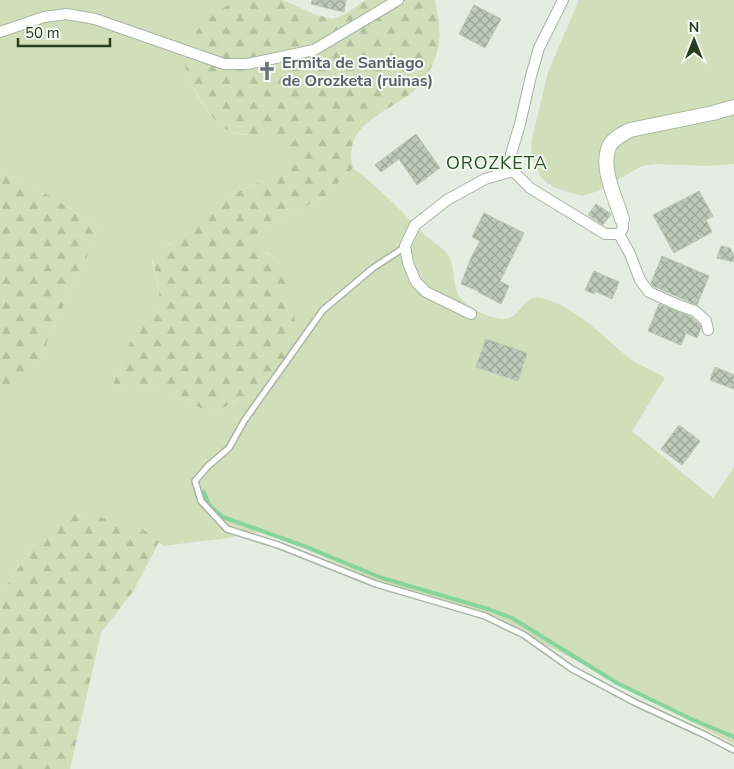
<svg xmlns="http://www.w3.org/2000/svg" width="734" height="769" viewBox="0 0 734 769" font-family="'Nunito Sans',sans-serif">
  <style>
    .grass { fill: #d0dfb9 }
    .forest { fill: url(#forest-firs) }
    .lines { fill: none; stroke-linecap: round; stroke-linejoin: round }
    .stream { stroke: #86d49b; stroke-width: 4 }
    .building { fill: url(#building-cross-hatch); stroke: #b9c6b3 }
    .lane-casing { stroke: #a8b4a3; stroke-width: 8 }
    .street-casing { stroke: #a8b4a3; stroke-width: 12 }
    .secondary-casing { stroke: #a8bca2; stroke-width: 16 }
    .lane { stroke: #fff; stroke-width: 5 }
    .street { stroke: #fff; stroke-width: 10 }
    .secondary { stroke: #fff; stroke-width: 14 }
    .labels { text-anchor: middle; stroke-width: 4; stroke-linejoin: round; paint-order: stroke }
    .worship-label { font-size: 16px; font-weight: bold; fill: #5b616d; stroke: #f4f9f2; text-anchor: start }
    .neighbourhood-label { font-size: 18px; letter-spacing: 1px; fill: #22511b; stroke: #f4f9f2 }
  </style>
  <defs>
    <pattern id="forest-firs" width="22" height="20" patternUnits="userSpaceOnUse" patternTransform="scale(1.25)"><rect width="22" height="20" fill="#d0dfb9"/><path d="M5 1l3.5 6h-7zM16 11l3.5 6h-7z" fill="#b2c09f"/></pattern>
    <pattern id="building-cross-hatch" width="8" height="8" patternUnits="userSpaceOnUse" patternTransform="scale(1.25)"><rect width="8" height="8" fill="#becab9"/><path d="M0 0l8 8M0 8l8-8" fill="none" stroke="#9aa596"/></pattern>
  </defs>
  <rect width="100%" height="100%" fill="#e5ece1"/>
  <g class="grass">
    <path d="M0,0H240L223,9L205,22L188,75C193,93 215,127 234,133C250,137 269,133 282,145C288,150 289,159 284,165C270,182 245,186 227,197C209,208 197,224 181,237C175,242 167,244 162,249C158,252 155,257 152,261C155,273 160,287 159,299C156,314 140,328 132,341C122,356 116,373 112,391L143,388L158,389L212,413L235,402L295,331L289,283L278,261L268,253L256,249L247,242L267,227L325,196L353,168C380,188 402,212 425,235C432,241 440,246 446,252C459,267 447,291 469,306C479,313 501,323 512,317C523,310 526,294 542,298C578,308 604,338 632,360C643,367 655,371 665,378L632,431L713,498L734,467V744L552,648L466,609L372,579L266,531L227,538L163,546C140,521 107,520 76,514L33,545L0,596V400L37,368L54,325L83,267L99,225L88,220L50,196L0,170Z"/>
    <path d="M579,0H734V164L707,166L655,164L642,166L598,191L582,196L556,188L547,183L541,177L531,156L532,139L548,72Z"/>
  </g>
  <g class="forest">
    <path d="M240,0H283L314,14L332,19L345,14L366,0H435C437,14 441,28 439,42C437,59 427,79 415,90C388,113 341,124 353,168L325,196L267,227L248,242C258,252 271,252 279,263C289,275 291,291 293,306C294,315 296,324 295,333C290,374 245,397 212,413L158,389L143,388L112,391C116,373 122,356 132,340C140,328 154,316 158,302C163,284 150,266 153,248C172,249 182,235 194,223C202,215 212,208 221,201C238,188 280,180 287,158C286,130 244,139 227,130C210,120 181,75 185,55C187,49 190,43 193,38C201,20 223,7 240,0Z"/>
    <path d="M0,170L50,196L88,220L99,225L83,267L54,325L37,368L30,376L0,400Z"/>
    <path d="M76,514C111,521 131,515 159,542L134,590L101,633L70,769H0V596L38,538L58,521L67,515Z"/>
  </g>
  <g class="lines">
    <path class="stream" d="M204,492L209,505L223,517L304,546L382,578L488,609L512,618L617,683L691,719L734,737"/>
  </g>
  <g class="building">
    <path d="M312,0H346L344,12L311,4Z"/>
    <path d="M474,5L501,19L485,48L459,34Z"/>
    <path d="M416,134L440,168L417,185L399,159L381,172L375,165Z"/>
    <path d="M699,191L713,216L706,220L712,232L674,253L653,215Z"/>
    <path d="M596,204L611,214L603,225L588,215Z"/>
    <path d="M484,213L524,233L500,281L509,286L501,304L478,292L479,291L461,284L470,260L480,241L472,237Z"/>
    <path d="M721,246L730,248L734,256V262L717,258Z"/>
    <path d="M662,256L709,276L697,305L653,286L651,283Z"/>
    <path d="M594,271L619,282L612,299L595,291L594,294L585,290Z"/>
    <path d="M659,304L691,317L700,325L701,328L697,338L686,333L681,345L648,331Z"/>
    <path d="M486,339L527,353L518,381L476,367Z"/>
    <path d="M715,367L734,375V389L710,380Z"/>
    <path d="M679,425L700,441L682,465L661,449Z"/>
  </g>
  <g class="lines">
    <g class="lane-casing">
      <path id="lane" d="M405,247L373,268L323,310L244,421L229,448L208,466L195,481L201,501L227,529L278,545L376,584L485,616L524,635L572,669L634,702L703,734L734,750"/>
    </g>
    <g class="street-casing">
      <g id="street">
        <path d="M563,0L539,48L531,76L520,124L511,154V163L513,171L530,188L605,234H619L623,228L622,219"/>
        <path d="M0,32L44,17L67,14L95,19L224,64H247L314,50L398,0"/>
        <path d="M619,234L630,254L640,280L649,292L678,305L695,311L706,321L708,330"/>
        <path d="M471,314L426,292L416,282L408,263L405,246L415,225L447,200L485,179L513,171"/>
      </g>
    </g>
    <g class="secondary-casing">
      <path id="secondary" d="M622,219C616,198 600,169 609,147C612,139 622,134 630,130L713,113L734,107"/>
    </g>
    <use href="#lane" class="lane"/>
    <use href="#street" class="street"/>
    <use href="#secondary" class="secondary"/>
  </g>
  <defs>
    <g id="church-bare" transform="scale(1.5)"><path d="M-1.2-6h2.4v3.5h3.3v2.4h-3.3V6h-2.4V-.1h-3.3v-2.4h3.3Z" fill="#6b7280" stroke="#f4f9f2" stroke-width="2.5" paint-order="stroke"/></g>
  </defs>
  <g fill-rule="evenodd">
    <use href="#church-bare" x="267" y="71"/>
  </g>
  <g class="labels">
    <g class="worship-label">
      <text x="282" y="68">Ermita de Santiago<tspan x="282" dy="18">de Orozketa (ruinas)</tspan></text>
    </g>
    <g class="neighbourhood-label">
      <text x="497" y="169">OROZKETA</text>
    </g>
  </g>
  <g transform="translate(694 40)" stroke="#f4f9f2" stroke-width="4" paint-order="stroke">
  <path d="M0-4L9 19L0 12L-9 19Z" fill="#253e20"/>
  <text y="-8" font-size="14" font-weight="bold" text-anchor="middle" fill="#253e20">N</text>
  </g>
  <path d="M18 38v8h92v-8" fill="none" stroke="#253e20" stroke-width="2.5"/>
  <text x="25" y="38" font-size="15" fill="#253e20" stroke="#f4f9f2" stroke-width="4" paint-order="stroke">50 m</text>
</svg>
